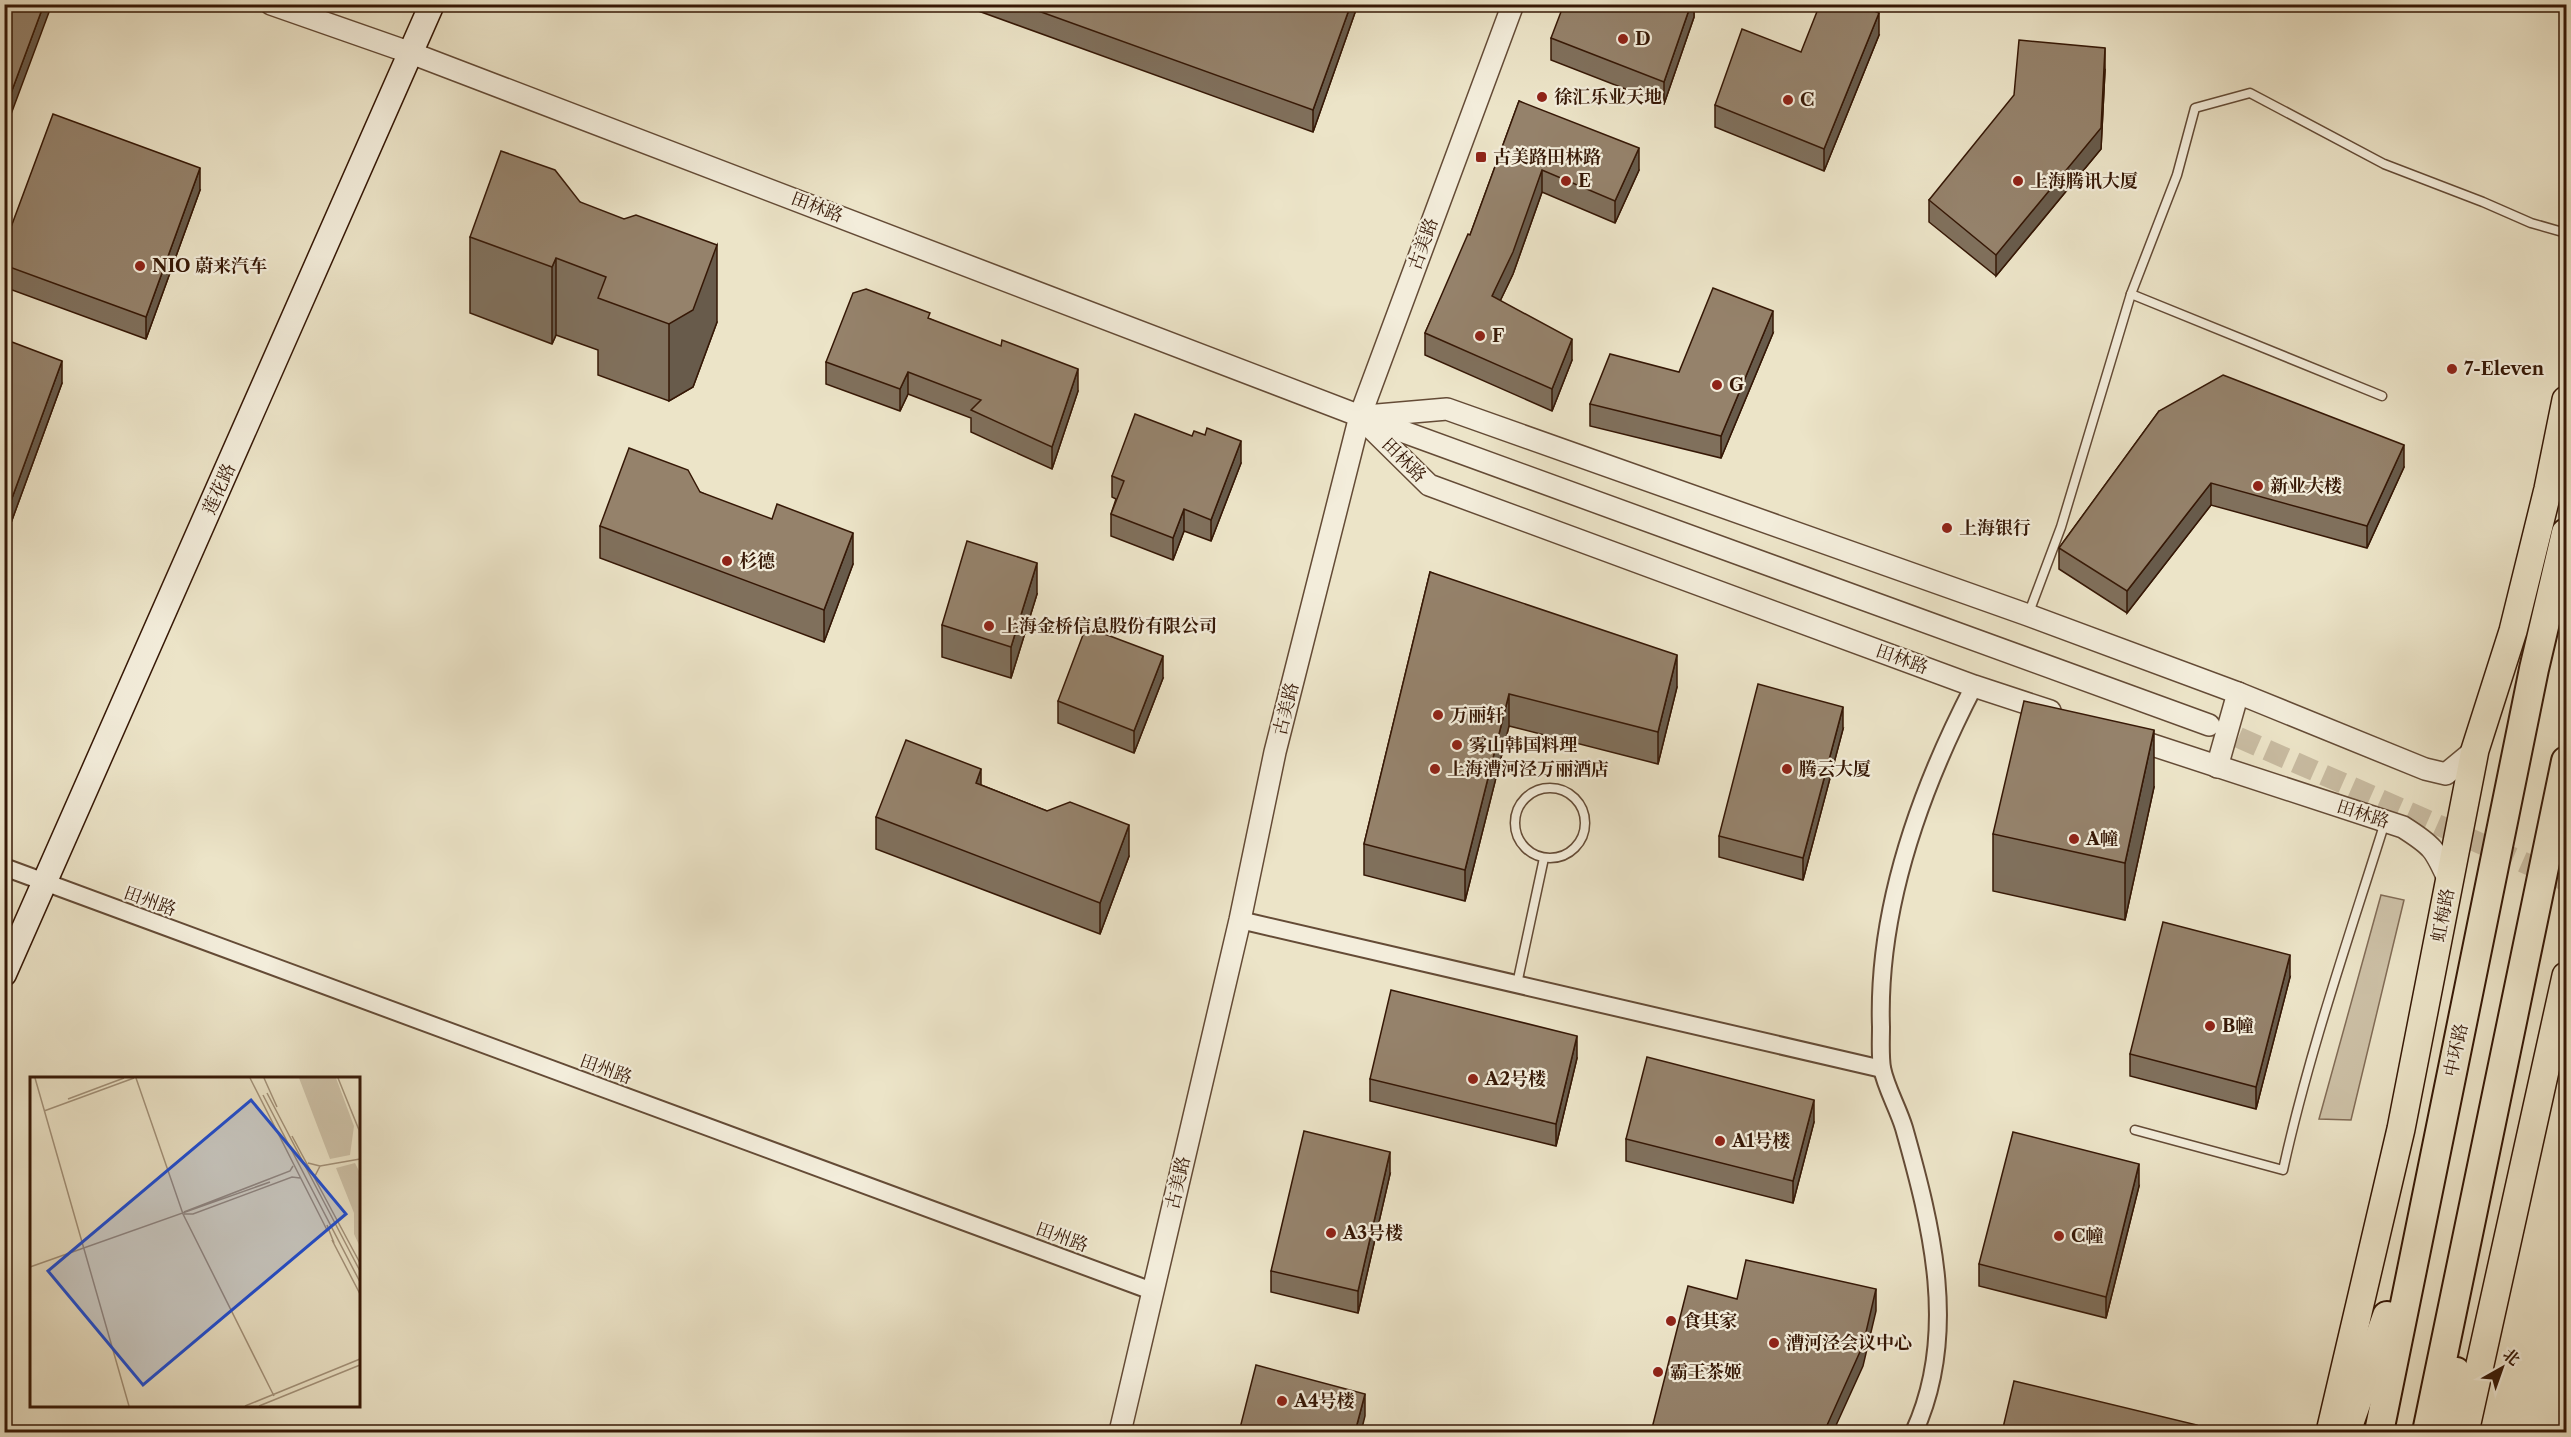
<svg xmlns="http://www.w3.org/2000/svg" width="2571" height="1437" viewBox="0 0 2571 1437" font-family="'Libre Caslon Text','Noto Serif SC',serif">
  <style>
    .green { fill: #cdc1a7; stroke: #826c56; stroke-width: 1.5 }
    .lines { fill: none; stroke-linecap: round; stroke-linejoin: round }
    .tertiary-tunnel { stroke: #c8bba1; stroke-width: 21; stroke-dasharray: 21 10; stroke-linecap: butt }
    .service-casing { stroke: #644b36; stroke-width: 11 }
    .minor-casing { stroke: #644b36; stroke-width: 20 }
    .tertiary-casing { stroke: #644b36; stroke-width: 24 }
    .secondary-casing { stroke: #361806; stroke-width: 27 }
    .primary-casing { stroke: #361806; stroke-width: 30 }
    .trunk-casing { stroke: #361806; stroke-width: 32 }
    .service { stroke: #f3eddb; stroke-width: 8 }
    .minor { stroke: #f3eddb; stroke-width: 16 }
    .tertiary { stroke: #f3eddb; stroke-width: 21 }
    .secondary { stroke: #f3eddb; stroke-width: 24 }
    .primary { stroke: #ece4c8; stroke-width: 27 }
    .trunk { stroke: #ece4c8; stroke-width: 28 }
    .wall { fill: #80705c; stroke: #361806; stroke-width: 1.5 }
    .shaded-wall { fill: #685b4b; stroke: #361806; stroke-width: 1.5 }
    .building { fill: #95826b; stroke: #361806; stroke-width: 1.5 }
    .poi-dot { fill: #8f2418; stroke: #f3eddb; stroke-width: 2 }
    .labels { text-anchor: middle; stroke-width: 4.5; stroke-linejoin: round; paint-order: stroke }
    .poi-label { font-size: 18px; font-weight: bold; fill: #361806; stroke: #f3eddb; text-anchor: start }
    .street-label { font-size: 18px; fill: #361806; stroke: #f3eddb }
    .inset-road { fill: none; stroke: #a3927a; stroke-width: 1.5 }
    .view { fill: #1d4ed8; fill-opacity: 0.15; stroke: #1d4ed8; stroke-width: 3 }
    .inset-edge { fill: none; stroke: #361806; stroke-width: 3 }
  </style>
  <rect width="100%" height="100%" fill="#ece4c8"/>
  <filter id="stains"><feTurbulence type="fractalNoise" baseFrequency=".00333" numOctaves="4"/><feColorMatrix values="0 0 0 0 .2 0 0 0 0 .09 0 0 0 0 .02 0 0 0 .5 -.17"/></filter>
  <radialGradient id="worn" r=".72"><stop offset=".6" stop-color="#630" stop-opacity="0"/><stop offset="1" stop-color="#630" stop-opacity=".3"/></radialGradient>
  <path class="green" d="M2381,895L2404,900L2351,1120L2319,1119Z"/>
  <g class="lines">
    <path class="tertiary-tunnel" d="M2210,725L2566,881"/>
    <g class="service-casing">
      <g id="service">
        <path d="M2131,294L2382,396"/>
        <path d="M2028,615L2061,527L2131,294L2177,175L2195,108L2250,93L2384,164L2483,202L2531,223L2566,233"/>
        <circle cx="1550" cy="823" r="35"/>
        <path d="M1517,984L1544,858"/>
        <path d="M2135,1130L2283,1170C2309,1052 2349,937 2385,822"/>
      </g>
    </g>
    <g class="minor-casing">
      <g id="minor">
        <path d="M4,867L1152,1291"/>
        <path d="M1240,920L1882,1069"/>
        <path d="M1914,1432C1959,1334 1932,1227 1904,1128C1898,1108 1886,1088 1882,1068C1880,1055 1881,1040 1881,1027C1877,908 1920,790 1974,686"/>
      </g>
    </g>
    <g class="tertiary-casing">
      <g id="tertiary">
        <path d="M271,4L411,53L1360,416L2209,725"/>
        <path d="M1366,416L1447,409L2028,615L2238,693L2425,769L2446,774L2475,750"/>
        <path d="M1364,421L1429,485L1974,686L2050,711"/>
        <path d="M2128,737L2403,827C2433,846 2435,849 2449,881"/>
        <path d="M2217,767L2238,693"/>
        <path d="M1120,1432L1240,920L1275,752L1360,416L1513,4"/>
      </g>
    </g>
    <g class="secondary-casing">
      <path id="secondary" d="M4,974L432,4"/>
    </g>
    <g class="primary-casing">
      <g id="primary">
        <path d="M2330,1432L2401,1129L2475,750L2513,631L2548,489L2566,400"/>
        <path d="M2465,1432L2566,976"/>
      </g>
    </g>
    <g class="trunk-casing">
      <g id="trunk">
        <path d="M2346,1432L2387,1316"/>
        <path d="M2379,1432L2534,669L2566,533"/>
        <path d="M2427,1432L2566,761"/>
        <path d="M2450,1432L2456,1372"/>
      </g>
    </g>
    <use href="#service" class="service"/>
    <use href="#minor" class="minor"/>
    <use href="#tertiary" class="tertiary"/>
    <use href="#secondary" class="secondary"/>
    <use href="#primary" class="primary"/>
    <use href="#trunk" class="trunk"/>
  </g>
  <g class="wall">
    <path d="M959,4H1358L1313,132Z"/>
    <path d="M1694,4V17L1664,104L1551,60V38Z"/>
    <path d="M1879,35L1824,171L1715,127V105L1801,52Z"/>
    <path d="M2105,70L2101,149L1996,276L1929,222V200Z"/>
    <path d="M1519,101L1639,170L1615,223L1542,192L1513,274L1500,301L1572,360L1552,411L1425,355V333L1470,235Z"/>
    <path d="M200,190L146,339L4,287V246Z"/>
    <path d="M580,202L717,322L693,387L669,401L598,375V350L556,335L552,344L470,313V237Z"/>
    <path d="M930,319L1078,391L1052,469L971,432V418L908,394L900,411L826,384V362Z"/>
    <path d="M1773,333L1721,458L1590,426V404L1679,372Z"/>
    <path d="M4,339L62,383L8,531L4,530Z"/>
    <path d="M2159,411L2404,467L2367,548L2211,505L2127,613L2059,569V548Z"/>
    <path d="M1241,463L1211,541L1184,531L1173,560L1111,536V514L1116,499L1112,497V476Z"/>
    <path d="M700,492L853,564L824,642L600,558V526Z"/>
    <path d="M1430,572L1677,687L1658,764L1509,726L1465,901L1364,875V844Z"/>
    <path d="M1037,594L1011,678L942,657V625Z"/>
    <path d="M1163,678L1134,753L1058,723V701Z"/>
    <path d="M1843,729L1803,880L1719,857V836Z"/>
    <path d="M981,785L1047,811L1129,856L1100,934L876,849V817Z"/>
    <path d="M2154,787L2125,920L1993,891V834Z"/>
    <path d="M2290,977L2256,1109L2130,1076V1054Z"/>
    <path d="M1577,1058L1556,1146L1370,1101V1079Z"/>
    <path d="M1814,1122L1793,1203L1626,1161V1139Z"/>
    <path d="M1390,1174L1358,1313L1271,1292V1271Z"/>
    <path d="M2139,1186L2106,1318L1979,1286V1264Z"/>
  </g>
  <g class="shaded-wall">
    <path d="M44,4H52L4,133V112Z"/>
    <path d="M1351,4H1358L1313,132V110Z"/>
    <path d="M1691,4H1694V17L1664,104V82Z"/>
    <path d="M1879,13V35L1824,171V149Z"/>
    <path d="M2105,48V70L2101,149L1996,276V255Z"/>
    <path d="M1639,148V170L1615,223V201Z"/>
    <path d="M200,168V190L146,339V317Z"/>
    <path d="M1542,170V192L1513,274L1492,318V296Z"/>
    <path d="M717,245V322L693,387L669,401V324Z"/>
    <path d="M556,258V335L552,344V267Z"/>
    <path d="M1773,311V333L1721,458V436Z"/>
    <path d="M1572,339V360L1552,411V389Z"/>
    <path d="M62,361V383L8,531V509Z"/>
    <path d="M1078,369V391L1052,469V447Z"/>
    <path d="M908,372V394L900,411V389Z"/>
    <path d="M1241,441V463L1211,541V520Z"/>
    <path d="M2404,445V467L2367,548V526Z"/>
    <path d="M2211,483V505L2127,613V591Z"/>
    <path d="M1184,509V531L1173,560V538Z"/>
    <path d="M853,533V564L824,642V610Z"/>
    <path d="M1037,563V594L1011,678V647Z"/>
    <path d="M1677,655V687L1658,764V732Z"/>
    <path d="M1163,656V678L1134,753V731Z"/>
    <path d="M1509,694V726L1465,901V870Z"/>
    <path d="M1843,707V729L1803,880V858Z"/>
    <path d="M2154,730V787L2125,920V863Z"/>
    <path d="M981,769V800L976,783Z"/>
    <path d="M1129,825V856L1100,934V903Z"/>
    <path d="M2290,955V977L2256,1109V1087Z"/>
    <path d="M1577,1036V1058L1556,1146V1124Z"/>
    <path d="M1814,1100V1122L1793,1203V1181Z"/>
    <path d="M1390,1152V1174L1358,1313V1291Z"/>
    <path d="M2139,1164V1186L2106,1318V1297Z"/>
    <path d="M1876,1289V1311L1863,1366L1833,1432H1824Z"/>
    <path d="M1365,1394V1416L1361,1432H1355Z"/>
  </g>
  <g class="building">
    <path d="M4,4H44L4,112Z"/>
    <path d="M1019,4H1351L1313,110Z"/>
    <path d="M1564,4H1691L1664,82L1551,38Z"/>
    <path d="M1820,4H1858L1879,13L1824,149L1715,105L1742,29L1801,52Z"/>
    <path d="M2019,40L2105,48L2101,128L1996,255L1929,200L2014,95Z"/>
    <path d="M1519,101L1639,148L1615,201L1542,170L1513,252L1492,296L1572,339L1552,389L1425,333L1468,234L1470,235Z"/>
    <path d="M53,114L200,168L146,317L4,265V246Z"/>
    <path d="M501,151L555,170L580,202L624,219L636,215L717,245L693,310L669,324L598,298L606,277L556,258L552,267L470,237Z"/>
    <path d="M1713,288L1773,311L1721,436L1590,404L1610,354L1679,372Z"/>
    <path d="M866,289L930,313L928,318L1001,346L1002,340L1078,369L1052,447L971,410L981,400L908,372L900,389L826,362L853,293Z"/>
    <path d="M4,339L62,361L8,509L4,508Z"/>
    <path d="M2223,375L2404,445L2367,526L2211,483L2127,591L2059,548L2159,411Z"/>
    <path d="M1135,414L1192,436L1194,431L1205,435L1207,428L1241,441L1211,520L1184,509L1173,538L1111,514L1124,481L1112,476Z"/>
    <path d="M629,448L688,470L700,492L772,519L777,504L853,533L824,610L600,526Z"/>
    <path d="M967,541L1037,563L1011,647L942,625Z"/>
    <path d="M1430,572L1677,655L1658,732L1509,694L1465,870L1364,844Z"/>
    <path d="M1086,627L1163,656L1134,731L1058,701Z"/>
    <path d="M1758,684L1843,707L1803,858L1719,836Z"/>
    <path d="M2024,701L2154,730L2125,863L1993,834Z"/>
    <path d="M906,740L981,769L976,783L1047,811L1070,802L1129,825L1100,903L876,817Z"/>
    <path d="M2163,922L2290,955L2256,1087L2130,1054Z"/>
    <path d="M1391,990L1577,1036L1556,1124L1370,1079Z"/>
    <path d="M1647,1057L1814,1100L1793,1181L1626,1139Z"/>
    <path d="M1304,1131L1390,1152L1358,1291L1271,1271Z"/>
    <path d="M2013,1132L2139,1164L2106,1297L1979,1264Z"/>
    <path d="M1746,1260L1876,1289L1863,1345L1824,1432H1651L1688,1286L1737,1299Z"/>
    <path d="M1256,1365L1365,1394L1355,1432H1239Z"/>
    <path d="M2014,1381L2197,1425L2195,1432H2002Z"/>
  </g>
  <g class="poi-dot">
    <circle cx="1623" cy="39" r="6"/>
    <circle cx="1542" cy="97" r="6"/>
    <circle cx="1788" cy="100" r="6"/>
    <rect x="1475" y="151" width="12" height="12" rx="3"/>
    <circle cx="1566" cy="181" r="6"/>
    <circle cx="2018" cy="181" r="6"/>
    <circle cx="140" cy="266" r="6"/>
    <circle cx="1480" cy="336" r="6"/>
    <circle cx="2452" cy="369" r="6"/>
    <circle cx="1717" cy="385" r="6"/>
    <circle cx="2258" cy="486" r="6"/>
    <circle cx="1947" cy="528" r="6"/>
    <circle cx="727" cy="561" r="6"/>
    <circle cx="989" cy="626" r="6"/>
    <circle cx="1438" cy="715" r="6"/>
    <circle cx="1457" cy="745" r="6"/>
    <circle cx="1435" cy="769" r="6"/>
    <circle cx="1787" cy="769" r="6"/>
    <circle cx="2074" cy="839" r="6"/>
    <circle cx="2210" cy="1026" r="6"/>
    <circle cx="1473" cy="1079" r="6"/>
    <circle cx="1720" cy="1141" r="6"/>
    <circle cx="1331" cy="1233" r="6"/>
    <circle cx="2059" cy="1236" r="6"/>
    <circle cx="1671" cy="1321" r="6"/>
    <circle cx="1774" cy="1343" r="6"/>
    <circle cx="1658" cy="1372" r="6"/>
    <circle cx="1282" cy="1401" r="6"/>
  </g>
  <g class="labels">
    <g class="poi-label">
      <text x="1635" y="45">D</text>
      <text x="1554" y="103">徐汇乐业天地</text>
      <text x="1800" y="106">C</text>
      <text x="1493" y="163">古美路田林路</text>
      <text x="1578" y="187">E</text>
      <text x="2030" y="187">上海腾讯大厦</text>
      <text x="152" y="272">NIO 蔚来汽车</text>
      <text x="1492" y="342">F</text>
      <text x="2464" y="375">7-Eleven</text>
      <text x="1729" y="391">G</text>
      <text x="2270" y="492">新业大楼</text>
      <text x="1959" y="534">上海银行</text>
      <text x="739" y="567">杉德</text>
      <text x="1001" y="632">上海金桥信息股份有限公司</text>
      <text x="1450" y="721">万丽轩</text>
      <text x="1469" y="751">雾山韩国料理</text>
      <text x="1447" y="775">上海漕河泾万丽酒店</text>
      <text x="1799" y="775">腾云大厦</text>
      <text x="2086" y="845">A幢</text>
      <text x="2222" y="1032">B幢</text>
      <text x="1485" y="1085">A2号楼</text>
      <text x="1732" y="1147">A1号楼</text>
      <text x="1343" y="1239">A3号楼</text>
      <text x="2071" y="1242">C幢</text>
      <text x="1683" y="1327">食其家</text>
      <text x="1786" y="1349">漕河泾会议中心</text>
      <text x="1670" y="1378">霸王茶姬</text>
      <text x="1294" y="1407">A4号楼</text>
    </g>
    <g class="street-label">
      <text transform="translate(817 207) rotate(21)" y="6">田林路</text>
      <text transform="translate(1423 244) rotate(-70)" y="6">古美路</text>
      <text transform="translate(1404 460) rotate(45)" y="6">田林路</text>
      <text transform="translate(219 489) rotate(-66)" y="6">莲花路</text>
      <text transform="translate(1902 659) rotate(20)" y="6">田林路</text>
      <text transform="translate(1286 709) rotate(-76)" y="6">古美路</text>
      <text transform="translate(2363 814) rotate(18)" y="6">田林路</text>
      <text transform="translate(150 901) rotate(20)" y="6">田州路</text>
      <text transform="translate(2443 915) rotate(-79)" y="6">虹梅路</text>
      <text transform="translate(2456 1050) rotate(-78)" y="6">中环路</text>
      <text transform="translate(606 1069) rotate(20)" y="6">田州路</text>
      <text transform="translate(1178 1183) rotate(-77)" y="6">古美路</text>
      <text transform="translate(1062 1237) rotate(20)" y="6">田州路</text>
    </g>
  </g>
  <g transform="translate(30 1077)">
    <rect width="330" height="330" fill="#ece4c8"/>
    <path d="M269,1H306L324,49L320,78L300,82ZM325,86L330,96V170L324,157V136L306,91Z" fill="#cdc1a7"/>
    <path class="inset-road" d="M5,1L99,329M106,1L153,137L244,319M220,1L297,153M234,1L247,30M308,1L329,53L330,89M237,16L330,194M233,18L330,205M38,22L94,1M14,34L104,1M262,59L330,186M278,86L290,89L285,99M290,89L330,82M154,135L260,94L263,89M154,137H163L262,100L270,101M297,148L304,166M302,163L330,217M0,190L240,105M215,329L330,282M229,329L330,288"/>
    <path class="view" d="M221,23L316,137L113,308L18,194Z"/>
    <rect width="330" height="330" class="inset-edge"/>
  </g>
  <rect width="2571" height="1437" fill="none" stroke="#ece4c8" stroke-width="24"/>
  <rect x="6" y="6" width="2559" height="1425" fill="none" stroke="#361806" stroke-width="3"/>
  <rect x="12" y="12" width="2547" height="1413" fill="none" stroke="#361806" stroke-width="1.5"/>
  <g transform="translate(2502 1368) rotate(40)" stroke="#f3eddb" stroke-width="4.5" paint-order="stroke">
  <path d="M0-4.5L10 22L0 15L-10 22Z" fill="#361806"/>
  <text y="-9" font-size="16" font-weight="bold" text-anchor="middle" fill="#361806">北</text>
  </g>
  <rect width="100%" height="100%" filter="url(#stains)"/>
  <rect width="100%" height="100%" fill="url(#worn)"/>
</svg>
